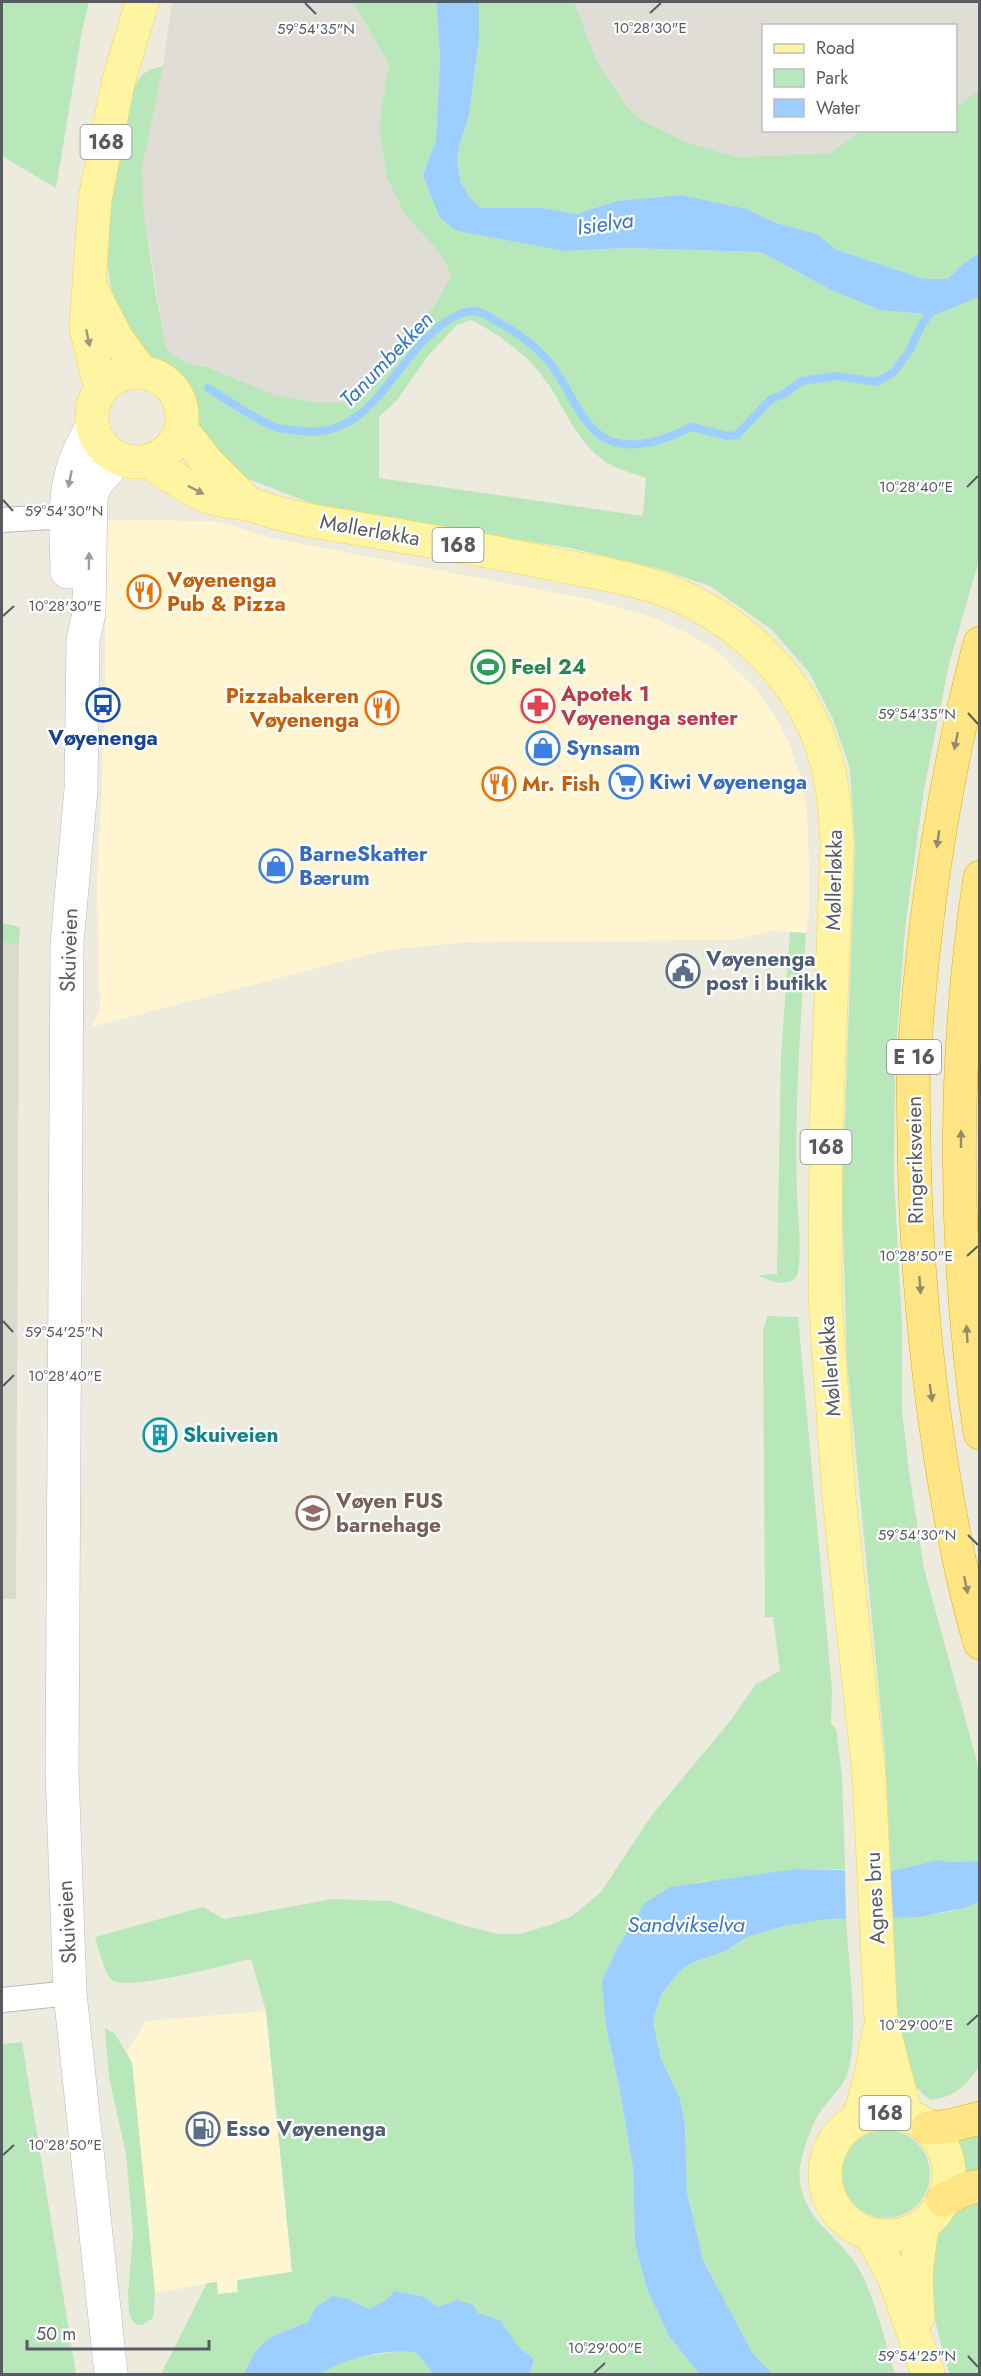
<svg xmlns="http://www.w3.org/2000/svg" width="981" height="2376" viewBox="0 0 981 2376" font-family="Jost,sans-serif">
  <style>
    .commercial { fill: #fff6d1 }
    .industrial { fill: #e0ddd6 }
    .education { fill: #dcd9cd }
    .green { fill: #b8e7ba; fill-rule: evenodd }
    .water { fill: #9ccfff }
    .pier { fill: #edeade }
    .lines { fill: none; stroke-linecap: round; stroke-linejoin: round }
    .stream { stroke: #9ccfff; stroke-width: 8 }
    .minor-casing { stroke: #b7b9bf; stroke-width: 26 }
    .secondary-casing { stroke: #b8bbc2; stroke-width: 34 }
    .primary-casing { stroke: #fdd247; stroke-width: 34 }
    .motorway-casing { stroke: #ebac00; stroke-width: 34 }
    .minor { stroke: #fff; stroke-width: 24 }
    .secondary { stroke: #fff; stroke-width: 33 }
    .primary { stroke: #fff4a1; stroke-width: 33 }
    .motorway { stroke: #ffe583; stroke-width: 33 }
    .oneway { fill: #9b987b }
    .oneway2 { fill: #9b9da0 }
    .oneway3 { fill: #928b6d }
    .ticks { fill: none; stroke: #585b61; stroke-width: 2 }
    .labels { text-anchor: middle; stroke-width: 4.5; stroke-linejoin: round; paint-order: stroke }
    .shield { fill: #fff; stroke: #8a8c90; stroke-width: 1.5 }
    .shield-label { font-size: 20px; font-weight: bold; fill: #585b61 }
    .street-label { font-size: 21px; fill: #585b61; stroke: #fff }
    .food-label { font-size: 21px; font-weight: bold; fill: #c56008; stroke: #fff; text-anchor: start }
    .leisure-label { font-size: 21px; font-weight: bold; fill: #27864d; stroke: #fff; text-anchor: start }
    .health-label { font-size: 21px; font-weight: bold; fill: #be3a42; stroke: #fff; text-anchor: start }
    .transit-label { font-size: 21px; font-weight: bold; fill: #164399; stroke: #fff }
    .shop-label { font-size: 21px; font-weight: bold; fill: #366cbe; stroke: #fff; text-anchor: start }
    .service-label { font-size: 21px; font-weight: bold; fill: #4e5e75; stroke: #fff; text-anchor: start }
    .culture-label { font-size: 21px; font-weight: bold; fill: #0d838f; stroke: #fff; text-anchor: start }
    .education-label { font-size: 21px; font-weight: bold; fill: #785e54; stroke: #fff; text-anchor: start }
    .water-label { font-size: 22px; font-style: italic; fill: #3577cc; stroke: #fff }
    .ticks-label { font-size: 15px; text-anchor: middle; fill: #585b61; stroke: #fff; stroke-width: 4.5; stroke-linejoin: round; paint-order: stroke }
  </style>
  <rect width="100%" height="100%" fill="#edeade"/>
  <g class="commercial">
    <path d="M106,520L216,521L272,538L593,600L654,618L687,633L717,651L757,690L777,719L789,743L800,775L807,810L809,865V913L806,933L771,931L734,940L470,942L387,950L91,1027L100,1010L97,883L105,716Z"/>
    <path d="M266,2011L292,2272L237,2280L238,2292L218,2294L217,2282L155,2293L132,2063L127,2051L146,2021Z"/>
  </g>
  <g class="industrial">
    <path d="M172,2H353L389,64L379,125L405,214L442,256L451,275L438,300L403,346L370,383L346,402L321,403L275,395L207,367L186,363L170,353L165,343L144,215L142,169L163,66Z"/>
    <path d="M574,2H979V90L956,107V26H764V130L862,131L830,153L736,157L686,142L641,120L627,107L598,64Z"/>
  </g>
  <path class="education" d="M2,942L19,945L16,1599H2Z"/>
  <g class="green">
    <path d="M2,2H89L82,31L56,188L2,156Z"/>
    <path d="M353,2H436L440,55L436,140L423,175L457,231L564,251L627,248L761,252L829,289L880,310L935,315L979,297V560L949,664L924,789L905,929L895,1062L894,1178L902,1325V1410L909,1472L924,1569L979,1769V1861L949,1862L938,1860L891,1871L885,1754L847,1362L842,1196L855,847L850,768L833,719L809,672L772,630L710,586L660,569L571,548L382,518L313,504L246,478L230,468L199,426L190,385L178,375L144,355L113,300L107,263L108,207L127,110L136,83L142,75L149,70L163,66L142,169L144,215L155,289L165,343L170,353L186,363L207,367L275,395L321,403L346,402L370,383L403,346L438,300L451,275L442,256L405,214L387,178L379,125L389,64ZM471,320C504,336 536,362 554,393C568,417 580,443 603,460C614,469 633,473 646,478L643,516L379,478V417L397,400L428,356L457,325Z"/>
    <path d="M479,2H574L598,64L627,107L641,120L686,142L736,157L790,155L830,153L862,131L956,130V107L979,90V253L963,264L947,279H924L837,250L817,234L776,223L747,209L681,195L617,201L576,214L543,208H481L470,198L461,183L457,160L460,142L469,116L479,39Z"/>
    <path d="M2,923L20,927L19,945L2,942Z"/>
    <path d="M790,932L806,933C801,1020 794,1108 797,1195C798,1211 803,1267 796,1277C787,1288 767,1281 758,1275L777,1274L781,1056Z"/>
    <path d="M767,1316L798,1317L832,1690L831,1723L836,1729L842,1776L845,1869H796L729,1880L697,1882L606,2027L619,2086L633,2168L635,2244L647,2289L669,2336L699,2374H530L534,2359L518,2346L500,2320L478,2313L438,2307L424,2297L385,2301L368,2309L349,2299L315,2308L308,2322C273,2336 259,2337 244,2374H161L207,2283L217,2282L218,2294L238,2292L237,2280L292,2272L266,2011L251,1959C228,1964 127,1992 112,1980C105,1974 98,1947 95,1937L203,1907L224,1919L333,1899L390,1901L465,1926L499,1934H520L553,1924L572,1916L601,1892L652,1815L731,1720L756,1684L780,1671L773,1617H765L763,1332Z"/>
    <path d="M979,1902V2067C966,2086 955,2097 930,2100C927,2097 922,2094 919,2090C893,2059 895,1958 893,1916C922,1917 952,1914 979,1902Z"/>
    <path d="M846,1918C848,1962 859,2027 849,2068C844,2089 827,2099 817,2117C808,2133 797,2165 800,2182C805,2222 842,2238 860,2271C876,2301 885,2342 895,2374H773L753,2354L703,2260L687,2192L685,2124L680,2098L661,2059L653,2021L662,1993L682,1969L696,1961L724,1952L747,1937L785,1926L827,1919Z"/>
    <path d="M105,2028L115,2034L132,2063L155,2293L153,2318L142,2325H137L132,2320L129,2312L128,2294L133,2234L126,2154L109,2077Z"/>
    <path d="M22,2042L76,2374H2V2044Z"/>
    <circle cx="886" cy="2174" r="44"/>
    <path d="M979,2134V2170L961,2171L956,2141Z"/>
    <path d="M979,2202V2374H950C937,2334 914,2256 948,2221C957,2211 967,2206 979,2202Z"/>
    <path d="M403,2351L416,2352L433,2374H322C344,2354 375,2356 403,2351Z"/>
  </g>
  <g class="water">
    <path d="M436,2H479V39L469,116L460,142L457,160L461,183L470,198L481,208H543L576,214L617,201L681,195L747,209L776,223L817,234L837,250L924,279H947L963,264L979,253V297L935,315L880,310L829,289L761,252L627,248L564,251L457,231L440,218L423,175L436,140L440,55Z"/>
    <path d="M938,1860L949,1862L979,1861V1902L964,1908L919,1917L827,1919L785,1926L747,1937L724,1952L696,1961L682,1969L662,1993L653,2021L661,2059L680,2098L685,2124L687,2192L703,2260L753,2354L773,2374H699L669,2336L647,2289L635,2244L633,2168L619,2086L606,2027L602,1981L617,1949L645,1903L670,1887L796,1869L891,1871Z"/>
    <path d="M395,2291L424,2297L438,2307L458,2300L473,2305L478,2313L500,2320L518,2346L534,2359L530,2374H433L416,2352C389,2349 342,2357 322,2374H244C259,2337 273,2336 308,2322L315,2308L333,2296L349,2299L368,2309L385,2301Z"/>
  </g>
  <path class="pier" d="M845,1866L890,1868L893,1919L846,1921Z"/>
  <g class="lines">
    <path class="stream" d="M208,388C228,400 257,421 278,428C285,430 294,430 301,431C375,440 394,355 446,322C455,316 463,311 475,311C484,312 495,321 503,325C521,335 536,346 549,362C566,382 575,411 594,430C620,456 662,442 691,427L728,436L737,435L771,399L784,394L802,381L837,376L877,382L894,372L910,350L921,326L935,306"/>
    <g class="minor-casing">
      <g id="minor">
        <path d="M2,520L83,515"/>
        <path d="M2,2000L70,1993"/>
      </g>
    </g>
    <g class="secondary-casing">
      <g id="secondary">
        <path d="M67,572C66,514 60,477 93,426"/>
        <path d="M111,2374L70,1993L62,1772L67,943L81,789L83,640L89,613L91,496L96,484L118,458"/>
      </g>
    </g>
    <g class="primary-casing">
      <g id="primary">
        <path d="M90,286L116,337L141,372"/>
        <circle cx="137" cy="417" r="45"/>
        <path d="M101,390L86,327L95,199L118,83L142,2"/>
        <path d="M181,429L207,462L249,504"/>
        <path d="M149,461C167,474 194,493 215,499C227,502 239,502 251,505C261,507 271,512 281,514C303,520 326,523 348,527C418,539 488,550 558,565C594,572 633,578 668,591C748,623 813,690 830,777C835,800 836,822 837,845L826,1135L825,1296L839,1497L869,1775L881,2020L906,2115"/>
        <circle cx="887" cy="2174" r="62"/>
        <path d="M859,2119L871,2075L879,2031"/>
        <path d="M871,2235L894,2277L928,2374"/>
        <path d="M918,2317L916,2275L922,2226"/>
      </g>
    </g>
    <g class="motorway-casing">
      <g id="motorway">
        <path d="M980,643C944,779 923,919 914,1059C912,1086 914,1113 914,1140C915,1232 922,1322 934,1413C945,1490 958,1568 980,1643"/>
        <path d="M980,877C952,1060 953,1250 980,1433"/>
        <path d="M928,2128L949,2126L980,2118"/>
        <path d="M943,2200L968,2188L980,2186"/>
      </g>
    </g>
    <use href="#minor" class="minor"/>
    <use href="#secondary" class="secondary"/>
    <use href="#primary" class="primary"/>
    <use href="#motorway" class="motorway"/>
  </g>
  <defs><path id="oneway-solid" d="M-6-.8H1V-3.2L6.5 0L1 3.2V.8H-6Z" transform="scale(1.5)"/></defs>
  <g class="oneway">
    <use href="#oneway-solid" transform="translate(88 338) rotate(78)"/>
    <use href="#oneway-solid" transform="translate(196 490) rotate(27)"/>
  </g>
  <g class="oneway2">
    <use href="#oneway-solid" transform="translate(70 479) rotate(101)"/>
    <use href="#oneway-solid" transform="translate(89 561) rotate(-89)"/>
  </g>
  <g class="oneway3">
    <use href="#oneway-solid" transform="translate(956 741) rotate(102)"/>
    <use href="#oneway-solid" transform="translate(938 839) rotate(98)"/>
    <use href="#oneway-solid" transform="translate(961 1139) rotate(-90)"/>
    <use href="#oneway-solid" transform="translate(920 1285) rotate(86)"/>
    <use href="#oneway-solid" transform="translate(967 1334) rotate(-93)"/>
    <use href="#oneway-solid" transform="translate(931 1393) rotate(82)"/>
    <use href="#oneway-solid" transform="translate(966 1585) rotate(78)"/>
  </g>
  <path class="ticks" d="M305,3L316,14M650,13L661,3M967,487L978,476M3,500L13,511M3,616L14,606M968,713L978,724M967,1256L978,1246M3,1321L13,1332M3,1386L14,1375M968,1535L978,1545M967,2025L978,2015M3,2155L14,2145M968,2356L978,2367M594,2373L605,2363"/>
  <defs>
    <g id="restaurant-ring" transform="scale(1.725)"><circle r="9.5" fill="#fff" stroke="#e8710a" stroke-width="1.5"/><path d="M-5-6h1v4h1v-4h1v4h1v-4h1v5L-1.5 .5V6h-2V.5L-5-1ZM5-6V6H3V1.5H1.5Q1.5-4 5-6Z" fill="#e8710a"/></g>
    <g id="stadium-ring" transform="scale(1.725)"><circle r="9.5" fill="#fff" stroke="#2e9e5b" stroke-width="1.5"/><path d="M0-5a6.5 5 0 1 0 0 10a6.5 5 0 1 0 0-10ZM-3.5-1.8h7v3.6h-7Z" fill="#2e9e5b"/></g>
    <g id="bus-ring" transform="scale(1.725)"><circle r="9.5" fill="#fff" stroke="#1a4fb4" stroke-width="1.5"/><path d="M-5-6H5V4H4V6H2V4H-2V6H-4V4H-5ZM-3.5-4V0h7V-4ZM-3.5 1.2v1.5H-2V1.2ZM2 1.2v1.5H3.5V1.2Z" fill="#1a4fb4"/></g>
    <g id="pharmacy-ring" transform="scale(1.725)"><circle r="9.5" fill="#fff" stroke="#e0444e" stroke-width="1.5"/><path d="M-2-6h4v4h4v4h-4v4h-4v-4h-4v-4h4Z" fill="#e0444e"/></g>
    <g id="shop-ring" transform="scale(1.725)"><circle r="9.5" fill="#fff" stroke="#3f7fe0" stroke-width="1.5"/><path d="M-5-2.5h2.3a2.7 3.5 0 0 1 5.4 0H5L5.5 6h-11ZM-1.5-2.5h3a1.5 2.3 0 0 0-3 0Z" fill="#3f7fe0"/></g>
    <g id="supermarket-ring" transform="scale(1.725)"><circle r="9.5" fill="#fff" stroke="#3f7fe0" stroke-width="1.5"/><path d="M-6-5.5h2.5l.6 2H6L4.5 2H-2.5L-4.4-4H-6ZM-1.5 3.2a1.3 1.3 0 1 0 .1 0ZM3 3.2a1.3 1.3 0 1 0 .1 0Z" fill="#3f7fe0"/></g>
    <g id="civic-ring" transform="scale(1.725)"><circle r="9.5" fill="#fff" stroke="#5c6f8a" stroke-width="1.5"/><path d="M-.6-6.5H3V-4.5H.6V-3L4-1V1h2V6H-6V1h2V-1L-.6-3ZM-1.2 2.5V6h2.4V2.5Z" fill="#5c6f8a"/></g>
    <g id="building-ring" transform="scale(1.725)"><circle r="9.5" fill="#fff" stroke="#0f9aa8" stroke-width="1.5"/><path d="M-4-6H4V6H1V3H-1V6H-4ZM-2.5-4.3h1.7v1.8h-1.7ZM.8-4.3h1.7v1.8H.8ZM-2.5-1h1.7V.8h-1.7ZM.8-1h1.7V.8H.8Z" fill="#0f9aa8"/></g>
    <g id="school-ring" transform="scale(1.725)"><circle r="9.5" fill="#fff" stroke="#8d6e63" stroke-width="1.5"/><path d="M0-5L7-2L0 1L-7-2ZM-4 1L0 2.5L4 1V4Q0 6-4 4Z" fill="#8d6e63"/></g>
    <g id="fuel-ring" transform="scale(1.725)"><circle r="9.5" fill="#fff" stroke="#5c6f8a" stroke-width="1.5"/><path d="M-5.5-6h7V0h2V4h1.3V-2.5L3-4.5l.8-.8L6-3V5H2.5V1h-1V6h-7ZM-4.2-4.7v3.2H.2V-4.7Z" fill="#5c6f8a"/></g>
  </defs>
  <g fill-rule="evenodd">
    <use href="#restaurant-ring" x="144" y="592"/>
    <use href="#stadium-ring" x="488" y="667"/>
    <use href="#bus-ring" x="103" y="705"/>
    <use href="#pharmacy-ring" x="538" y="706"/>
    <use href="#restaurant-ring" x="382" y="708"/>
    <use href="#shop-ring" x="543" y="748"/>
    <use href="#supermarket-ring" x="626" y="782"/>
    <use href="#restaurant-ring" x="499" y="784"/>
    <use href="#shop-ring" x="276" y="866"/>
    <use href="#civic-ring" x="683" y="971"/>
    <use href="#building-ring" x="160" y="1435"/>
    <use href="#school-ring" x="313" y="1513"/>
    <use href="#fuel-ring" x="203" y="2129"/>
  </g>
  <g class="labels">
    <g class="shield">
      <rect x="80.5" y="125" width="51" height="34" rx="4.5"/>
      <rect x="432.5" y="528" width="51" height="34" rx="4.5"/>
      <rect x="887" y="1040" width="54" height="34" rx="4.5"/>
      <rect x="800.5" y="1130" width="51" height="34" rx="4.5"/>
      <rect x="859.5" y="2096" width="51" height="34" rx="4.5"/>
    </g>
    <g class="shield-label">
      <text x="106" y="149">168</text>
      <text x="458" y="552">168</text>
      <text x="914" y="1064">E 16</text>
      <text x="826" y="1154">168</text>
      <text x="885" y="2120">168</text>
    </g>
    <g class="street-label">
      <text transform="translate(370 530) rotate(10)" y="7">Møllerløkka</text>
      <text transform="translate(834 880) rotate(-89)" y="7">Møllerløkka</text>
      <text transform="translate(69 950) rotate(-88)" y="7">Skuiveien</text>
      <text transform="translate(915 1160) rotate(-91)" y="7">Ringeriksveien</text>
      <text transform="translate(830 1366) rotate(-94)" y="7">Møllerløkka</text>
      <text transform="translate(875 1898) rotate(-93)" y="7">Agnes bru</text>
      <text transform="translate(67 1922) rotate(-93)" y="7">Skuiveien</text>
    </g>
    <g class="food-label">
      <text x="167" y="587">Vøyenenga<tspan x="167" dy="24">Pub &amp; Pizza</tspan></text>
      <text x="359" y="703" text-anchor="end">Pizzabakeren<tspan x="359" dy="24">Vøyenenga</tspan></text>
      <text x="522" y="791">Mr. Fish</text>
    </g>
    <g class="leisure-label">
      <text x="511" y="674">Feel 24</text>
    </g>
    <g class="health-label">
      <text x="561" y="701">Apotek 1<tspan x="561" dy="24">Vøyenenga senter</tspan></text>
    </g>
    <g class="transit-label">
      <text x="103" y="745">Vøyenenga</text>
    </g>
    <g class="shop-label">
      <text x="566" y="755">Synsam</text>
      <text x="649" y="789">Kiwi Vøyenenga</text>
      <text x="299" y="861">BarneSkatter<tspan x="299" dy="24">Bærum</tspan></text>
    </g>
    <g class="service-label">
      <text x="706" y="966">Vøyenenga<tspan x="706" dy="24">post i butikk</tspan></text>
      <text x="226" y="2136">Esso Vøyenenga</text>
    </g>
    <g class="culture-label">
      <text x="183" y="1442">Skuiveien</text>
    </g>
    <g class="education-label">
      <text x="336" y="1508">Vøyen FUS<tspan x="336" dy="24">barnehage</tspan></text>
    </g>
    <g class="water-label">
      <text transform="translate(605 223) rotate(-8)" y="8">Isielva</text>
      <text transform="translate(386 359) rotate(-46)" y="8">Tanumbekken</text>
      <text x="686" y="1932">Sandvikselva</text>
    </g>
  </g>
  <g class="ticks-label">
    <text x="650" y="33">10°28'30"E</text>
    <text x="316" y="34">59°54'35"N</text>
    <text x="916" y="492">10°28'40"E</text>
    <text x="64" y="516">59°54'30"N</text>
    <text x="65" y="611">10°28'30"E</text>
    <text x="917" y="719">59°54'35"N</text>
    <text x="916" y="1261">10°28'50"E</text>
    <text x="64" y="1337">59°54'25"N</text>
    <text x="65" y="1381">10°28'40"E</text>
    <text x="917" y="1540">59°54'30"N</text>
    <text x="916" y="2030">10°29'00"E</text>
    <text x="65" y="2150">10°28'50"E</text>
    <text x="605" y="2353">10°29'00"E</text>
    <text x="917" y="2361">59°54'25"N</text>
  </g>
  <rect width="981" height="2376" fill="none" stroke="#585b61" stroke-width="6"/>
  <rect x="762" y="24" width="195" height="108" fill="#ffffff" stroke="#bcbdc0" stroke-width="1.5"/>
  <rect x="774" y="44" width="30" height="9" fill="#fff4a1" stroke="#bcbdc0" stroke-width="1.5"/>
  <text x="816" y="54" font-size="18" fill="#585b61">Road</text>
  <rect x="774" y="69" width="30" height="18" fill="#b8e7ba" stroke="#bcbdc0" stroke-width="1.5"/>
  <text x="816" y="84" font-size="18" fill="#585b61">Park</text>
  <rect x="774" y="99" width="30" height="18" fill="#9ccfff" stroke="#bcbdc0" stroke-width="1.5"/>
  <text x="816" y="114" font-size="18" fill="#585b61">Water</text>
  <path d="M27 2340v9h182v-9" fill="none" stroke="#585b61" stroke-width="3"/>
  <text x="36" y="2340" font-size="18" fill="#585b61" stroke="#ffffff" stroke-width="4.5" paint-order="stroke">50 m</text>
</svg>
